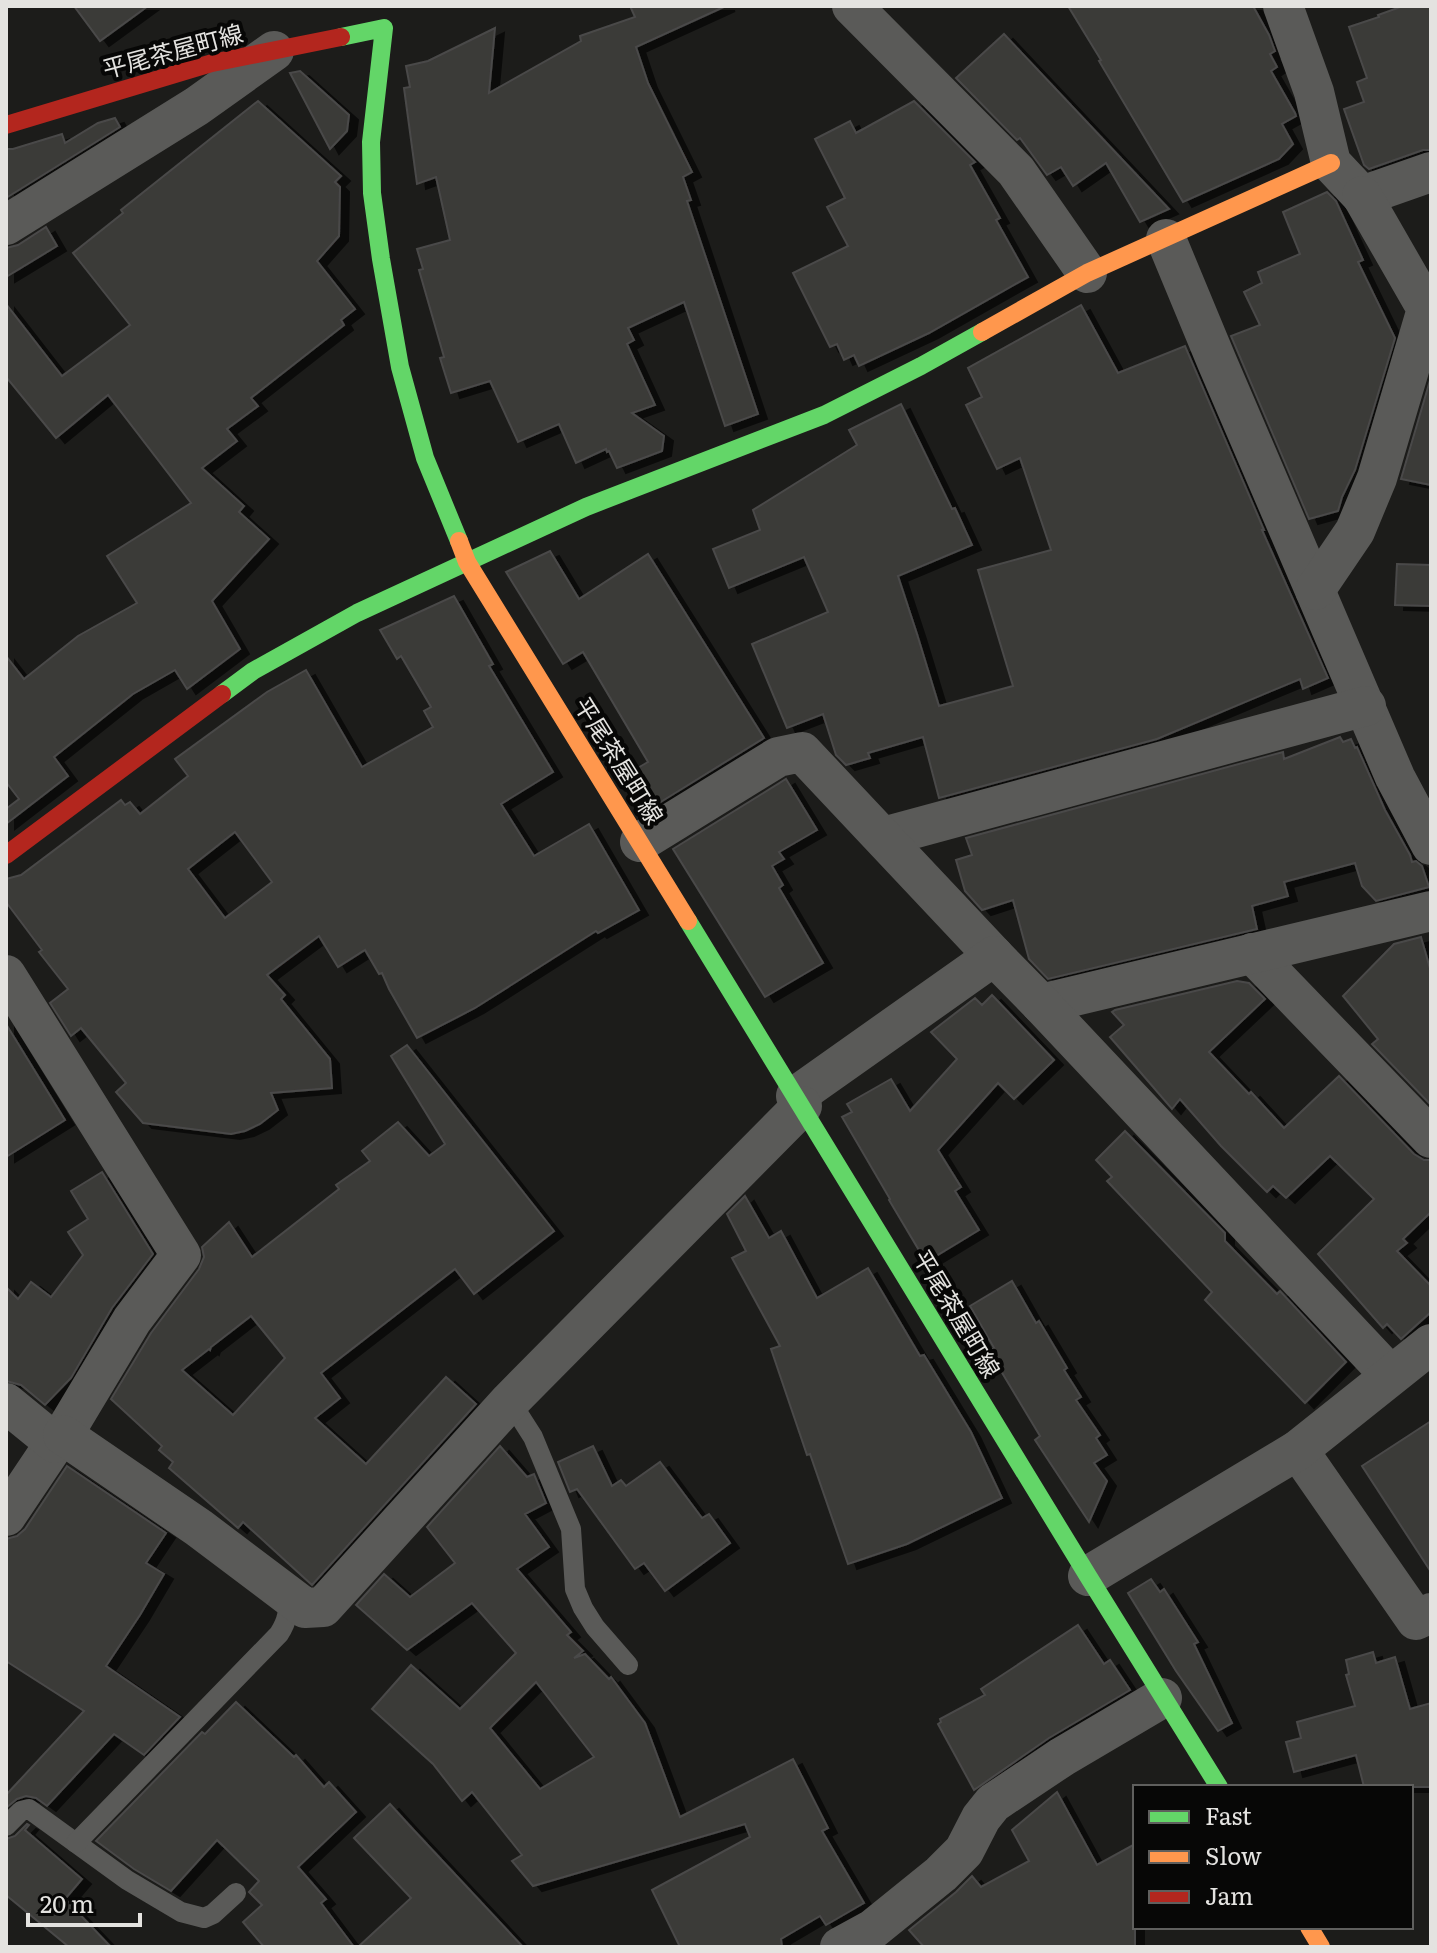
<svg xmlns="http://www.w3.org/2000/svg" width="1437" height="1953" viewBox="0 0 1437 1953" font-family="Literata,'Noto Sans JP',serif">
  <style>
    .building { fill: #3b3a39; stroke: #4a4948; stroke-width: 2; fill-rule: evenodd; filter: url(#shadow) }
    .lines { fill: none; stroke-linecap: round; stroke-linejoin: round }
    .lane { stroke: #5a5a58; stroke-width: 20 }
    .street { stroke: #5a5a58; stroke-width: 40 }
    .fast { stroke: #63d668; stroke-width: 18 }
    .slow { stroke: #ff974d; stroke-width: 18 }
    .jam { stroke: #b3261e; stroke-width: 18 }
    .labels { text-anchor: middle; stroke-width: 8; stroke-linejoin: round; paint-order: stroke }
    .street-label { font-size: 24px; fill: #e4e3e0; stroke: #070706 }
  </style>
  <defs>
    <filter id="shadow"><feDropShadow dx="9" dy="5" stdDeviation="0" flood-color="#0009"/></filter>
  </defs>
  <rect width="100%" height="100%" fill="#1c1c1a"/>
  <g class="building">
    <path d="M74,6H148L100,41Z"/>
    <path d="M630,6H726L636,47L648,83L692,172L683,177L691,200L687,201L758,414L725,426L684,302L628,328L634,340L627,344L655,405L632,413L664,436L662,451L617,468L609,451L607,452L606,449L576,463L559,424L518,442L490,381L451,393L440,358L444,357L419,270L423,269L417,249L450,240L436,177L417,184L404,88L410,87L406,66L428,61L495,28L489,93L581,41L580,36L635,17Z"/>
    <path d="M1068,6H1253L1269,35L1275,51L1270,54L1277,67L1271,71L1295,113L1296,116L1282,124L1293,144L1279,159L1183,202L1099,61L1101,60Z"/>
    <path d="M1403,6H1431V150H1423L1369,169L1364,165L1344,109L1364,102L1357,82L1367,78L1349,27L1379,17L1378,15Z"/>
    <path d="M1004,34L1118,155L1169,209L1140,222L1106,163L1073,186L1061,167L1047,175L1020,138L1017,140L956,78Z"/>
    <path d="M300,71L349,115L347,131L330,149L290,73Z"/>
    <path d="M258,101L341,176L335,182L340,187L339,236L317,261L355,309L341,320L344,325L251,398L258,406L227,429L237,441L202,468L244,506L239,512L269,539L212,601L240,649L187,689L175,670L133,694L54,757L68,776L6,824V809L19,799L6,782V656L24,679L78,636L137,603L107,556L191,503L108,395L56,438L6,377V304L62,376L130,325L73,253L123,213L121,210Z"/>
    <path d="M914,101L975,162L970,165L1000,218L996,220L1028,277L929,333L859,366L854,355L844,360L837,344L830,347L793,273L848,246L827,207L845,198L815,139L850,121L856,133Z"/>
    <path d="M115,118L120,127L6,198V149H13L62,134L65,143L98,123Z"/>
    <path d="M1327,192L1336,201L1363,260L1358,262L1395,338L1355,470L1342,497L1338,511L1309,519L1231,336L1260,325L1244,292L1262,283L1258,272L1300,254L1283,212Z"/>
    <path d="M46,227L57,246L6,277V248L18,245Z"/>
    <path d="M1081,305L1118,373L1185,346L1264,530H1262L1328,678L1303,689L1300,679L1157,739L939,798L923,737L868,753L870,758L846,765L836,755L823,714L787,728L752,644L828,612L804,557L729,588L713,549L760,530L753,510L857,445L849,430L901,404L952,509L955,508L972,545L898,576L917,634L939,706L1013,686L978,570L1051,550L1020,458L997,469L966,405L982,397L968,368Z"/>
    <path d="M1431,377V485L1401,479Z"/>
    <path d="M550,551L579,599L648,554L764,738L651,808L629,773L648,762L583,652L563,664L506,572Z"/>
    <path d="M1397,564L1431,565V606L1395,605Z"/>
    <path d="M454,596L493,664L489,666L553,772L501,804L534,856L589,824L639,910L598,933L596,931L475,1008L417,1038L389,989L382,973L379,974L365,950L338,967L319,936L267,975L285,995L281,999L330,1059L332,1088L271,1093L278,1110L260,1124L245,1131L231,1134L143,1123L116,1092L126,1083L81,1028L71,1036L50,1003L68,989L39,952L42,950L6,902V879L21,875L121,800L125,805L130,802L140,814L188,776L175,759L267,692L306,670L362,767L433,727L424,711L431,707L401,656L397,659L380,630ZM235,832L272,882L225,918L188,869Z"/>
    <path d="M1340,737L1343,742L1351,739L1355,748L1357,747L1385,810L1410,855L1412,862L1416,861L1422,866L1429,887L1376,901L1362,886L1355,863L1284,882L1288,896L1252,906L1257,929L1048,979L1029,959L1013,900L982,910L965,891L956,860L972,855L966,838L1283,752L1284,759Z"/>
    <path d="M786,779L817,830L779,852L784,859L772,866L783,885L779,888L823,963L765,997L673,849Z"/>
    <path d="M1421,937L1431,972V1105L1372,1044L1378,1039L1343,996L1394,944Z"/>
    <path d="M1237,981L1249,983L1265,999L1209,1052L1249,1094L1251,1092L1284,1128L1339,1076L1414,1154L1424,1160H1431V1212L1403,1239L1407,1243L1397,1251L1431,1286V1312L1401,1339L1387,1324L1383,1328L1318,1254L1374,1199L1330,1156L1286,1198L1273,1186L1267,1192L1221,1146L1180,1099L1172,1109L1110,1037L1124,1025L1112,1012L1115,1010Z"/>
    <path d="M992,995L1054,1060L1014,1099L998,1083L938,1150L961,1187L955,1191L979,1230L926,1262L889,1200L890,1199L842,1117L852,1112L847,1104L891,1079L910,1111L957,1059L931,1032L975,998L982,1005Z"/>
    <path d="M6,1024L65,1120L6,1157Z"/>
    <path d="M407,1045L554,1231L474,1294L455,1269L321,1373L340,1398L315,1418L366,1464L446,1377L476,1404L312,1585L243,1522L238,1528L169,1468L173,1462L159,1450L162,1446L111,1399L151,1333L199,1269L204,1257L202,1247L229,1222L252,1257L339,1189L336,1185L370,1161L362,1151L398,1122L429,1156L445,1144L391,1056ZM251,1316L285,1358L233,1415L182,1370L209,1349L210,1350L211,1347Z"/>
    <path d="M1125,1131L1225,1233V1241L1277,1294L1280,1291L1346,1362L1305,1403L1205,1300L1212,1292L1107,1181L1112,1177L1096,1160Z"/>
    <path d="M102,1172L153,1254L112,1308L71,1378L45,1405L21,1385L6,1381V1287L18,1299L31,1282L51,1297L83,1255L68,1232L88,1219L71,1191Z"/>
    <path d="M745,1196L769,1238L781,1231L817,1298L868,1268L920,1356L924,1355L971,1432L1002,1498L907,1544L848,1564L810,1454L807,1455L771,1349L780,1346L732,1258L746,1251L727,1214Z"/>
    <path d="M1012,1281L1036,1323L1039,1321L1067,1368L1064,1370L1081,1397L1076,1400L1100,1435L1096,1438L1107,1455L1094,1463L1107,1481L1089,1522L1035,1440L1040,1436L989,1351L994,1348L970,1306Z"/>
    <path d="M1431,1421V1572L1362,1466Z"/>
    <path d="M500,1446L527,1477L534,1474L546,1503L525,1514L549,1547L517,1569L571,1632L567,1635L583,1651L574,1658L585,1654L609,1679L611,1677L645,1723L680,1817L793,1759L828,1828L822,1831L864,1903L826,1925L820,1916L781,1939L782,1947H680L652,1890L750,1837L745,1824L533,1886L512,1861L522,1855L472,1792L462,1801L433,1764L372,1709L411,1665L460,1709L516,1653L472,1603L407,1650L356,1605L384,1574L410,1597L455,1563L427,1527ZM536,1682L594,1757L540,1789L490,1728Z"/>
    <path d="M593,1446L612,1486L621,1480L626,1486L660,1462L702,1518L709,1514L730,1543L665,1591L644,1563L635,1569L577,1489L570,1492L558,1462Z"/>
    <path d="M67,1466L166,1533L146,1563L164,1574L140,1615L106,1666L180,1717L144,1755L114,1734L47,1806L36,1798L26,1796L17,1799L6,1808V1795L84,1711L6,1661V1539L17,1536L25,1529Z"/>
    <path d="M1151,1579L1160,1592L1164,1589L1198,1642L1194,1644L1232,1723L1218,1731L1176,1671L1128,1593Z"/>
    <path d="M1078,1625L1104,1664L1110,1660L1130,1690L1049,1738L974,1790L938,1724L941,1722L940,1719L985,1695L981,1689Z"/>
    <path d="M1373,1652L1376,1663L1395,1657L1410,1709L1431,1703V1787H1364L1356,1755L1294,1772L1286,1742L1301,1738L1297,1722L1355,1706L1346,1675L1349,1674L1346,1660Z"/>
    <path d="M236,1702L294,1757L296,1755L324,1787L329,1782L356,1812L298,1867L326,1899L321,1903L354,1947H264L243,1922L262,1905L249,1892L259,1881L217,1840L171,1891L134,1869L96,1841L202,1732L205,1734Z"/>
    <path d="M1057,1792L1097,1865L1135,1844V1947H924L909,1930L956,1892L972,1876L981,1887L1029,1861L1012,1830Z"/>
    <path d="M390,1804L410,1826L523,1947H358L411,1898L354,1838Z"/>
    <path d="M27,1824L29,1825L25,1830L82,1879L65,1899L111,1947H69L6,1895V1839L15,1836Z"/>
  </g>
  <g class="lines">
    <g class="lane">
      <path d="M510,1401L533,1437L571,1529L575,1589L583,1608L595,1627L628,1665"/>
      <path d="M6,1826L21,1811L29,1809L127,1880L181,1912L204,1918L213,1914L236,1893"/>
      <path d="M76,1843L279,1634C288,1620 289,1610 288,1594"/>
    </g>
    <g class="street">
      <path d="M852,6L1016,171L1087,273"/>
      <path d="M1283,6L1314,92L1331,163L1362,196L1431,172"/>
      <path d="M6,225L197,106L274,51"/>
      <path d="M1166,239L1217,362L1395,777L1431,845"/>
      <path d="M1315,590L1355,531L1377,478L1427,309L1362,196"/>
      <path d="M883,837L1366,706"/>
      <path d="M640,842L778,757L802,752L994,956"/>
      <path d="M1252,953L1431,1138"/>
      <path d="M6,975L181,1255L132,1320L63,1435L55,1443L6,1516"/>
      <path d="M1041,1004L1431,911"/>
      <path d="M796,1096L994,956L1041,1004L1390,1375"/>
      <path d="M6,1403L55,1443"/>
      <path d="M63,1435L199,1528L305,1608L323,1607L510,1401L802,1106"/>
      <path d="M1298,1450L1416,1620L1431,1613"/>
      <path d="M1088,1576L1298,1450L1431,1344"/>
      <path d="M840,1947L873,1929L941,1874L964,1851L981,1818L993,1803L1062,1757L1162,1698"/>
    </g>
    <g class="fast">
      <path d="M341,37L384,28L371,142L372,193L381,259L400,367L425,458L459,541"/>
      <path d="M222,694L253,671L357,613L586,507L824,415L921,366L982,332"/>
      <path d="M688,921L1088,1576L1219,1787"/>
    </g>
    <g class="slow">
      <path d="M982,332L1087,273L1331,163"/>
      <path d="M459,541L467,562L688,921"/>
      <path d="M1309,1927L1321,1947"/>
    </g>
    <g class="jam">
      <path d="M6,125L212,63L341,37"/>
      <path d="M6,855L222,694"/>
    </g>
  </g>
  <g class="labels">
    <g class="street-label">
      <text transform="translate(173 52) rotate(-15)" y="8">平尾茶屋町線</text>
      <text transform="translate(618 761) rotate(58)" y="8">平尾茶屋町線</text>
      <text transform="translate(956 1314) rotate(59)" y="8">平尾茶屋町線</text>
    </g>
  </g>
  <rect width="1437" height="1953" fill="none" stroke="#e4e3e0" stroke-width="16"/>
  <rect x="1133" y="1785" width="280" height="144" fill="#070706" stroke="#5f5f5d" stroke-width="2"/>
  <rect x="1149" y="1811" width="40" height="12" fill="#63d668" stroke="#5f5f5d" stroke-width="2"/>
  <text x="1205" y="1825" font-size="24" fill="#e4e3e0">Fast</text>
  <rect x="1149" y="1851" width="40" height="12" fill="#ff974d" stroke="#5f5f5d" stroke-width="2"/>
  <text x="1205" y="1865" font-size="24" fill="#e4e3e0">Slow</text>
  <rect x="1149" y="1891" width="40" height="12" fill="#b3261e" stroke="#5f5f5d" stroke-width="2"/>
  <text x="1205" y="1905" font-size="24" fill="#e4e3e0">Jam</text>
  <path d="M28 1913v12h112v-12" fill="none" stroke="#e4e3e0" stroke-width="4"/>
  <text x="40" y="1913" font-size="24" fill="#e4e3e0" stroke="#070706" stroke-width="6" paint-order="stroke">20 m</text>
</svg>
